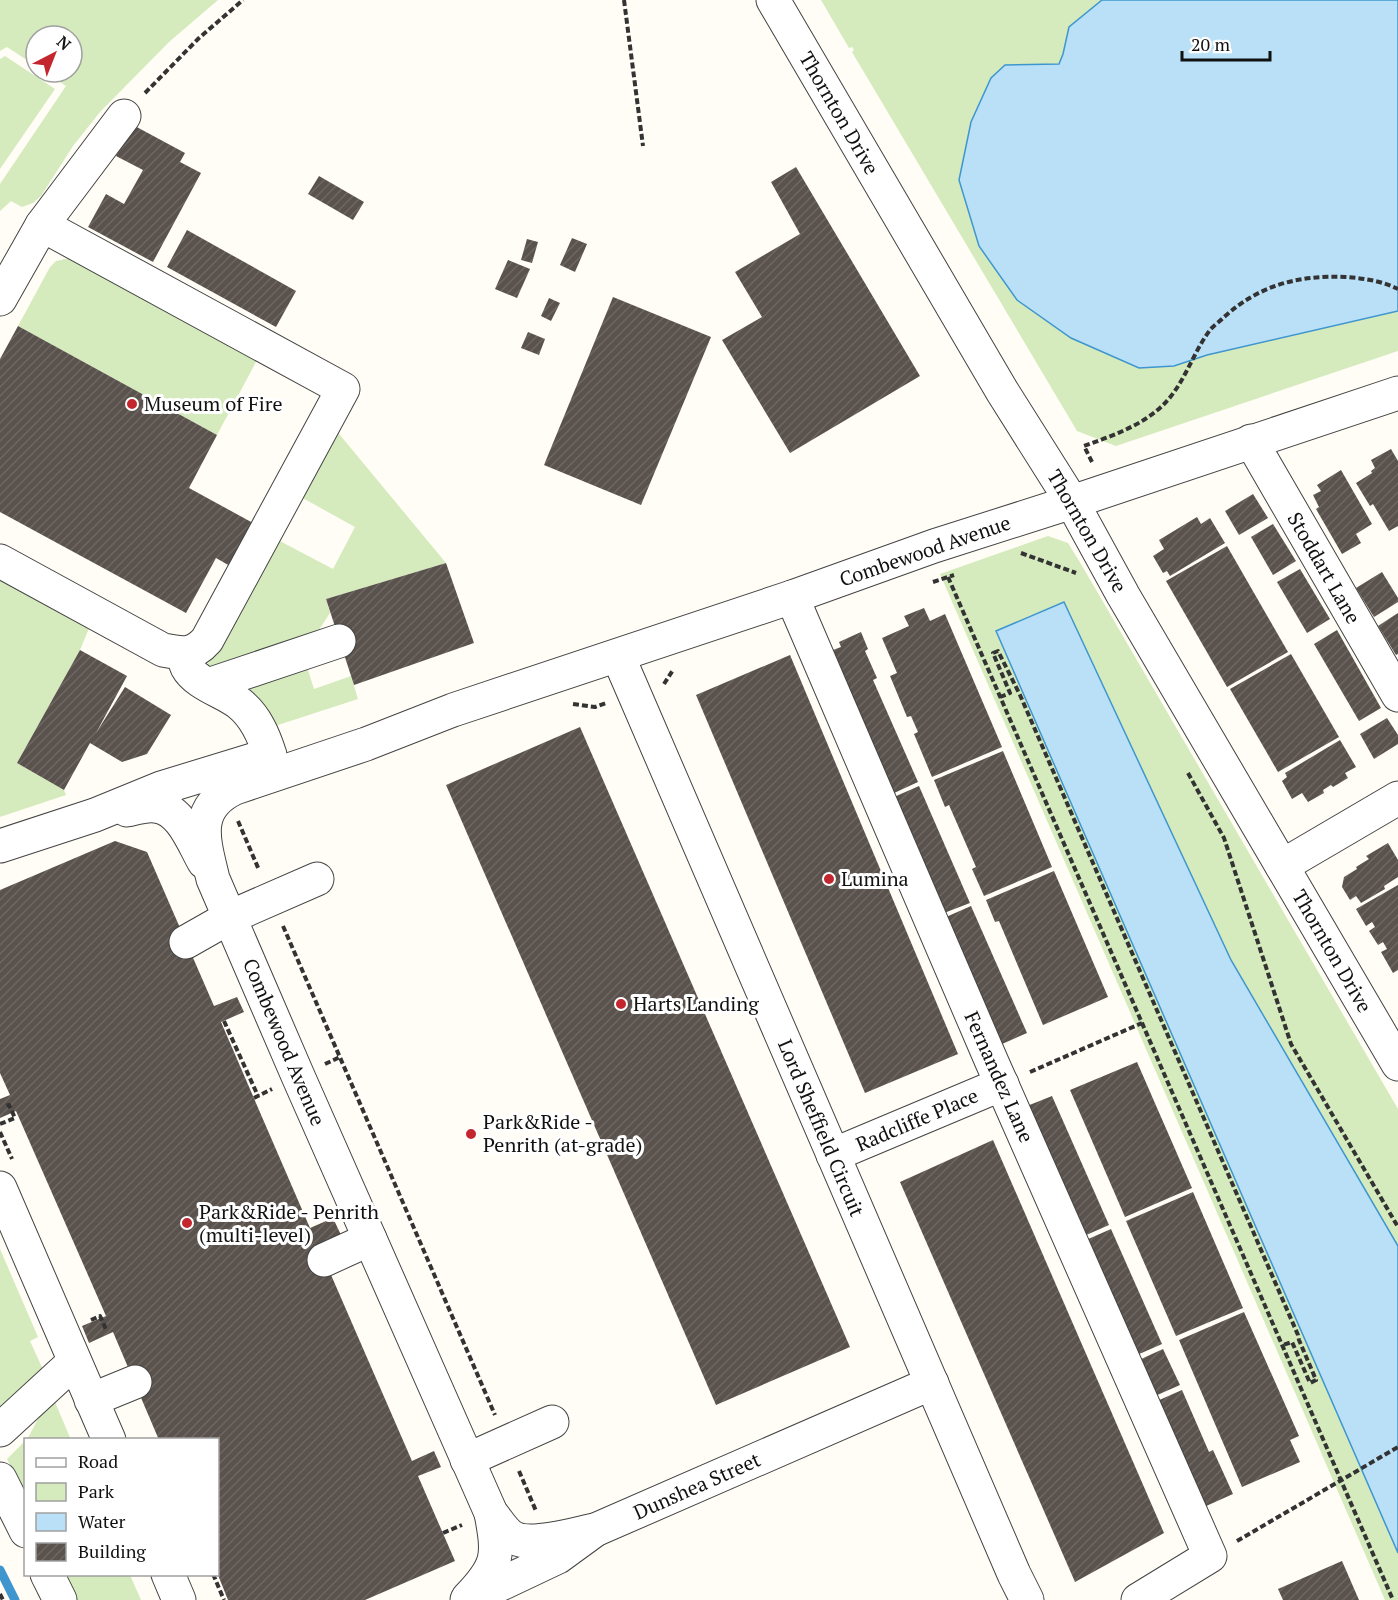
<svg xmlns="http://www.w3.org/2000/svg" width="1398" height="1600" viewBox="0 0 1398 1600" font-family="'PT Serif',serif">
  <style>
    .green { fill: #d5ebbd }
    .water { fill: #b9e0f7; stroke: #3f96cf; stroke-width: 1.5 }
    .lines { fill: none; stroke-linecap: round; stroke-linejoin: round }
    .stream { stroke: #3f96cf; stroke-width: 9 }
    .building { fill: url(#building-hatch) }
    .minor-casing { stroke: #444; stroke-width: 35 }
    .path { stroke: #333; stroke-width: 4; stroke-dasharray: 6 3; stroke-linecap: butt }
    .minor { stroke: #fff; stroke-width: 33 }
    .poi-dot { fill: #c4262e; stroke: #fff; stroke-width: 2 }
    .labels { text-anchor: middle; stroke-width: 6; stroke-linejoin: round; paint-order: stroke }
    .street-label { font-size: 20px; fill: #111; stroke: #fff }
    .poi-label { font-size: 20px; fill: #111; stroke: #fff; text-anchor: start }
  </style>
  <defs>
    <pattern id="building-hatch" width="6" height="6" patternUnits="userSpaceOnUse" patternTransform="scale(1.5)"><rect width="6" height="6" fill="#5a524d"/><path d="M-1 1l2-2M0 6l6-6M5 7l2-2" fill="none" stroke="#6d6662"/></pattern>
  </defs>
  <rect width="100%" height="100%" fill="#fffdf5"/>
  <g class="green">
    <path d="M0,0H218L169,42L100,112L73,146L41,196L33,203L22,207L11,201L0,211V184L66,86L45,72H72V36H36V66L7,47L0,51Z"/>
    <path d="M821,0H1398V351L1116,446L1077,431L852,52L854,50L852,47L849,48Z"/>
    <path d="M5,56L55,89L0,169V59Z"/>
    <path d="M70,258L257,360L217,435L18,326L50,267L56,261Z"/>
    <path d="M335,429L446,563L326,599L330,613L313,639L205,669L276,539L333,569L355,527L299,496Z"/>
    <path d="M1048,536L1068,543L1081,564L1398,1109V1600H1385L940,574Z"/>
    <path d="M0,575L90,626L80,650L17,763L64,790L66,795L0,817Z"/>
    <path d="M306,664L314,689L351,676L358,699L275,726L236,687Z"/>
    <path d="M0,1249L38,1337L30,1341L45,1374L0,1412Z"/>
    <path d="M55,1402L71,1440H26L29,1436L39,1417Z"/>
    <path d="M26,1440L25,1496L7,1459Z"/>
    <path d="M64,1575H130L141,1600H77Z"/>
  </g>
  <g class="water">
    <path d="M1102,0H1398V311L1207,355L1174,366L1139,368L1071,338L1017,300L979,246L959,180L971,122L991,78L1005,65L1059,64L1063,54L1069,27Z"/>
    <path d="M1064,602L1231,960L1398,1246V1553L996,631Z"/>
  </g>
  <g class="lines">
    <path class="stream" d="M0,1570L15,1600"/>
  </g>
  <g class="building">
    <path d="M133,125L185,153L180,162L201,173L153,262L88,227L106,194L124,204L143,170L116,156Z"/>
    <path d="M796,167L920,376L790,453L722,340L762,317L735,272L800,234L771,182Z"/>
    <path d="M319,176L364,202L353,220L308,194Z"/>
    <path d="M187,230L296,291L276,327L167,267Z"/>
    <path d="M572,238L587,244L575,272L560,265Z"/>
    <path d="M527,239L538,242L532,263L521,260Z"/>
    <path d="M508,260L530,269L517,298L495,289Z"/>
    <path d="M613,297L711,337L641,505L544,465Z"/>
    <path d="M549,298L560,303L551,321L541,316Z"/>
    <path d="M18,326L217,435L189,488L253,523L230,566L216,558L186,613L0,512V359Z"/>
    <path d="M528,332L545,339L539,355L521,348Z"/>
    <path d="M1391,449L1398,461V526L1389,531L1373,504L1370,506L1356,483L1372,473L1371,471L1375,468L1371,460Z"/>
    <path d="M1341,470L1372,524L1356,534L1361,543L1342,554L1316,509L1319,507L1313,495L1321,491L1317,485Z"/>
    <path d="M1253,494L1268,518L1239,535L1225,511Z"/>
    <path d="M1197,517L1201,524L1210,518L1225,543L1170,576L1167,571L1163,573L1153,556L1164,549L1159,540Z"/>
    <path d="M1273,524L1296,561L1273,575L1251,537Z"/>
    <path d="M1227,546L1288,652L1227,687L1166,581Z"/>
    <path d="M446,563L474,643L354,685L326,599Z"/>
    <path d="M1300,569L1330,619L1307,633L1277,582Z"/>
    <path d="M1382,572L1398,598V602L1374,617L1356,588Z"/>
    <path d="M924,608L930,621L945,614L1002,747L932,777L914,734L918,732L911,716L907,717L890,676L897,673L882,638L909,626L904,616Z"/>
    <path d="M1398,613V654L1396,655L1378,626Z"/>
    <path d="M1337,630L1381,708L1359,721L1314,644Z"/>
    <path d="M861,632L868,649L865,651L877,678L873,680L918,782L892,794L834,663L838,661L833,650L841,647L839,642Z"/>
    <path d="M80,650L127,676L96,733L125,687L171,715L147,754L122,762L90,743L64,790L17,763Z"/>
    <path d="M1291,654L1339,737L1278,772L1230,689Z"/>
    <path d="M790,655L958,1054L865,1093L696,695Z"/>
    <path d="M1387,718L1398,735V744L1374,759L1360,734Z"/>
    <path d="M580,727L850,1347L716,1405L446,785Z"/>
    <path d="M1340,740L1356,767L1345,773L1348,778L1333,787L1331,785L1323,790L1324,793L1308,802L1302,793L1292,799L1282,781L1287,777L1285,773Z"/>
    <path d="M1003,751L1052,867L984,896L972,869L976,867L949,805L945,807L934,780Z"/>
    <path d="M919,786L970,903L944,913L894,797Z"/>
    <path d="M115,841L147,852L214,1006L237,997L244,1012L221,1022L310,1228L333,1218L341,1235L318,1245L412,1461L434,1451L441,1467L418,1476L455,1561L365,1600H228L218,1575V1440H159L113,1332L89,1343L82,1326L106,1316L16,1111L0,1118V1099L10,1095L0,1073V890Z"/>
    <path d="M1388,843L1398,860V877L1384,886L1385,889L1361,903L1356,896L1350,900L1342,887L1344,877L1357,869L1356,867L1369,859L1366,856Z"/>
    <path d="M1054,871L1108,997L1043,1025L999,921L995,922L986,900Z"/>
    <path d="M1398,885V970L1393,973L1381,952L1387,949L1383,942L1378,945L1369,931L1375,927L1372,922L1366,926L1356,909Z"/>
    <path d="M971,906L1027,1033L1002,1044L946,917Z"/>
    <path d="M1137,1062L1192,1188L1125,1217L1070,1090Z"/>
    <path d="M1052,1096L1109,1225L1084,1236L1027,1106Z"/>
    <path d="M993,1140L1164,1533L1075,1582L900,1182Z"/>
    <path d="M1193,1192L1243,1308L1176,1336L1126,1221Z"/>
    <path d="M1111,1229L1162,1344L1137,1355L1086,1240Z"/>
    <path d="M1244,1312L1299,1436L1290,1440L1300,1462L1242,1487L1179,1340Z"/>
    <path d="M1163,1349L1180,1385L1155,1396L1139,1360Z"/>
    <path d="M1182,1390L1209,1452L1213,1450L1233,1494L1204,1507L1157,1401Z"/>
    <path d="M1342,1561L1359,1600H1283L1278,1589Z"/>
  </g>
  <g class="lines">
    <g class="minor-casing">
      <g id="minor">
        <path d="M773,0L1002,391L1072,502L1123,595L1398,1064"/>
        <path d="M0,299L42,225L124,116"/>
        <path d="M1251,441L1398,695"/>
        <path d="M0,561L163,650C183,654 193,656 207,640L343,389L42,225"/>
        <path d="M792,597L991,1060L1210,1556L1138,1600"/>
        <path d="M183,654C184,658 185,663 187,667C196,684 225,692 240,704C256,717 264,736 270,755"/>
        <path d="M618,656L1014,1574L1027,1600"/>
        <path d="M208,685L339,641"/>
        <path d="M127,810C136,808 146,805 155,806C181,808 193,843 204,862"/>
        <path d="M0,846L95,815L161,788L259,758"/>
        <path d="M1282,866L1398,798"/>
        <path d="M186,942L230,917L317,879"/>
        <path d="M833,1155L1002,1084"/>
        <path d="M0,1188L109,1440"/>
        <path d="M324,1260L370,1239"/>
        <path d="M91,1400L135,1382"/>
        <path d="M0,1430L74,1362"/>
        <path d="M467,1460L552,1422"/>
        <path d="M0,1479L26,1531"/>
        <path d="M595,1530C574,1534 533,1547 514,1538C504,1533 498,1521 491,1513L298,1076L213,879C204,841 192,808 235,788L366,744L453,710L792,597L934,546L1072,502L1398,393"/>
        <path d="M47,1574L60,1600"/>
        <path d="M168,1574L179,1600"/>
        <path d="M468,1598C499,1566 499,1556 491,1513"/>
        <path d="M467,1600L558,1557L595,1530L932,1383"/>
      </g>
    </g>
    <g class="path">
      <path d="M624,0L643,146"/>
      <path d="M145,93L199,38L243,0"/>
      <path d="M1092,462L1084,446C1111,436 1139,427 1161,407C1184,386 1192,354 1210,330C1213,326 1219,322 1223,318C1259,285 1298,275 1345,277C1363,278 1382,281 1398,289"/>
      <path d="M1021,553L1076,573"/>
      <path d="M948,577L1393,1600"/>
      <path d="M933,582L954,575"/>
      <path d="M664,684L673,670"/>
      <path d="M1000,697L1010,693L993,653L998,651L1020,695L1298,1335L1299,1340L1316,1380L1310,1383L1292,1342L1283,1345"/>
      <path d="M573,704L595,707L606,703"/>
      <path d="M1188,773L1224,838L1291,1044L1398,1227"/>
      <path d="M238,821L259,870"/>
      <path d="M283,926L495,1415"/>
      <path d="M224,1021L258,1096"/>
      <path d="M325,1064L340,1057"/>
      <path d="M1030,1072L1142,1023"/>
      <path d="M254,1098L272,1089"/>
      <path d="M0,1124L15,1118L9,1105L5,1106"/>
      <path d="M0,1132L12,1159"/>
      <path d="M91,1320L100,1316L105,1327L101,1328"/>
      <path d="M519,1471L536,1511"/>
      <path d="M443,1533L462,1525"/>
      <path d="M1237,1541L1398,1447"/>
      <path d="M213,1574L224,1600"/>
      <path d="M0,1594L3,1600"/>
    </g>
    <use href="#minor" class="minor"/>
  </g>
  <g class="poi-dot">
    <circle cx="132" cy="404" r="6"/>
    <circle cx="829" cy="879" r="6"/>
    <circle cx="621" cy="1004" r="6"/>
    <circle cx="471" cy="1134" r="6"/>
    <circle cx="187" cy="1223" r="6"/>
  </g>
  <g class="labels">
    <g class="street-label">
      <text transform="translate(839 113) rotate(60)" y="7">Thornton Drive</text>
      <text transform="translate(1087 531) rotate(60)" y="7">Thornton Drive</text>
      <text transform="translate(925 551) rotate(-19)" y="7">Combewood Avenue</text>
      <text transform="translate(1324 568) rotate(60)" y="7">Stoddart Lane</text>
      <text transform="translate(1332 951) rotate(60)" y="7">Thornton Drive</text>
      <text transform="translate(284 1042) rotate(67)" y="7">Combewood Avenue</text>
      <text transform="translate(999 1077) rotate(66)" y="7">Fernandez Lane</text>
      <text transform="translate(917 1120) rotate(-23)" y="7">Radcliffe Place</text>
      <text transform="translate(821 1128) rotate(67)" y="7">Lord Sheffield Circuit</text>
      <text transform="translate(697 1486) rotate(-24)" y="7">Dunshea Street</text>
    </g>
    <g class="poi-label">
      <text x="144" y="411">Museum of Fire</text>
      <text x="841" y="886">Lumina</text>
      <text x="633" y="1011">Harts Landing</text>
      <text x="483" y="1129">Park&amp;Ride -<tspan x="483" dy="23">Penrith (at-grade)</tspan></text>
      <text x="199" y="1219">Park&amp;Ride - Penrith<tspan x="199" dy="23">(multi-level)</tspan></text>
    </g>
  </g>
  <rect x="24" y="1438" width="195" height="138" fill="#ffffff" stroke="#a0a0a0" stroke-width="1.5"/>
  <rect x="36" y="1458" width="30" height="9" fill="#ffffff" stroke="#a0a0a0" stroke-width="1.5"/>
  <text x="78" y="1468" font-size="18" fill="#111111">Road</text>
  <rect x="36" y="1483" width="30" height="18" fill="#d5ebbd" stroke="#a0a0a0" stroke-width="1.5"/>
  <text x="78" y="1498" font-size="18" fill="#111111">Park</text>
  <rect x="36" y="1513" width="30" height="18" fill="#b9e0f7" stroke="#a0a0a0" stroke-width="1.5"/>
  <text x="78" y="1528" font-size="18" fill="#111111">Water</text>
  <rect x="36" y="1543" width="30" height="18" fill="url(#building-hatch)" stroke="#a0a0a0" stroke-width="1.5"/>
  <text x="78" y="1558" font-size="18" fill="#111111">Building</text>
  <g transform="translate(54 54) rotate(42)"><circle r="28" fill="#ffffff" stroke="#a0a0a0" stroke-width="1.5"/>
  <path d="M0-4.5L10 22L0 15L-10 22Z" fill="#c4262e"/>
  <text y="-9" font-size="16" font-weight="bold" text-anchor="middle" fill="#111111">N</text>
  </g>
  <path d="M1182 51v9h88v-9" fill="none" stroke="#111111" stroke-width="3"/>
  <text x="1191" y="51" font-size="18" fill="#111111" stroke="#ffffff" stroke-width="4.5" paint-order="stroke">20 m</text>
</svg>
